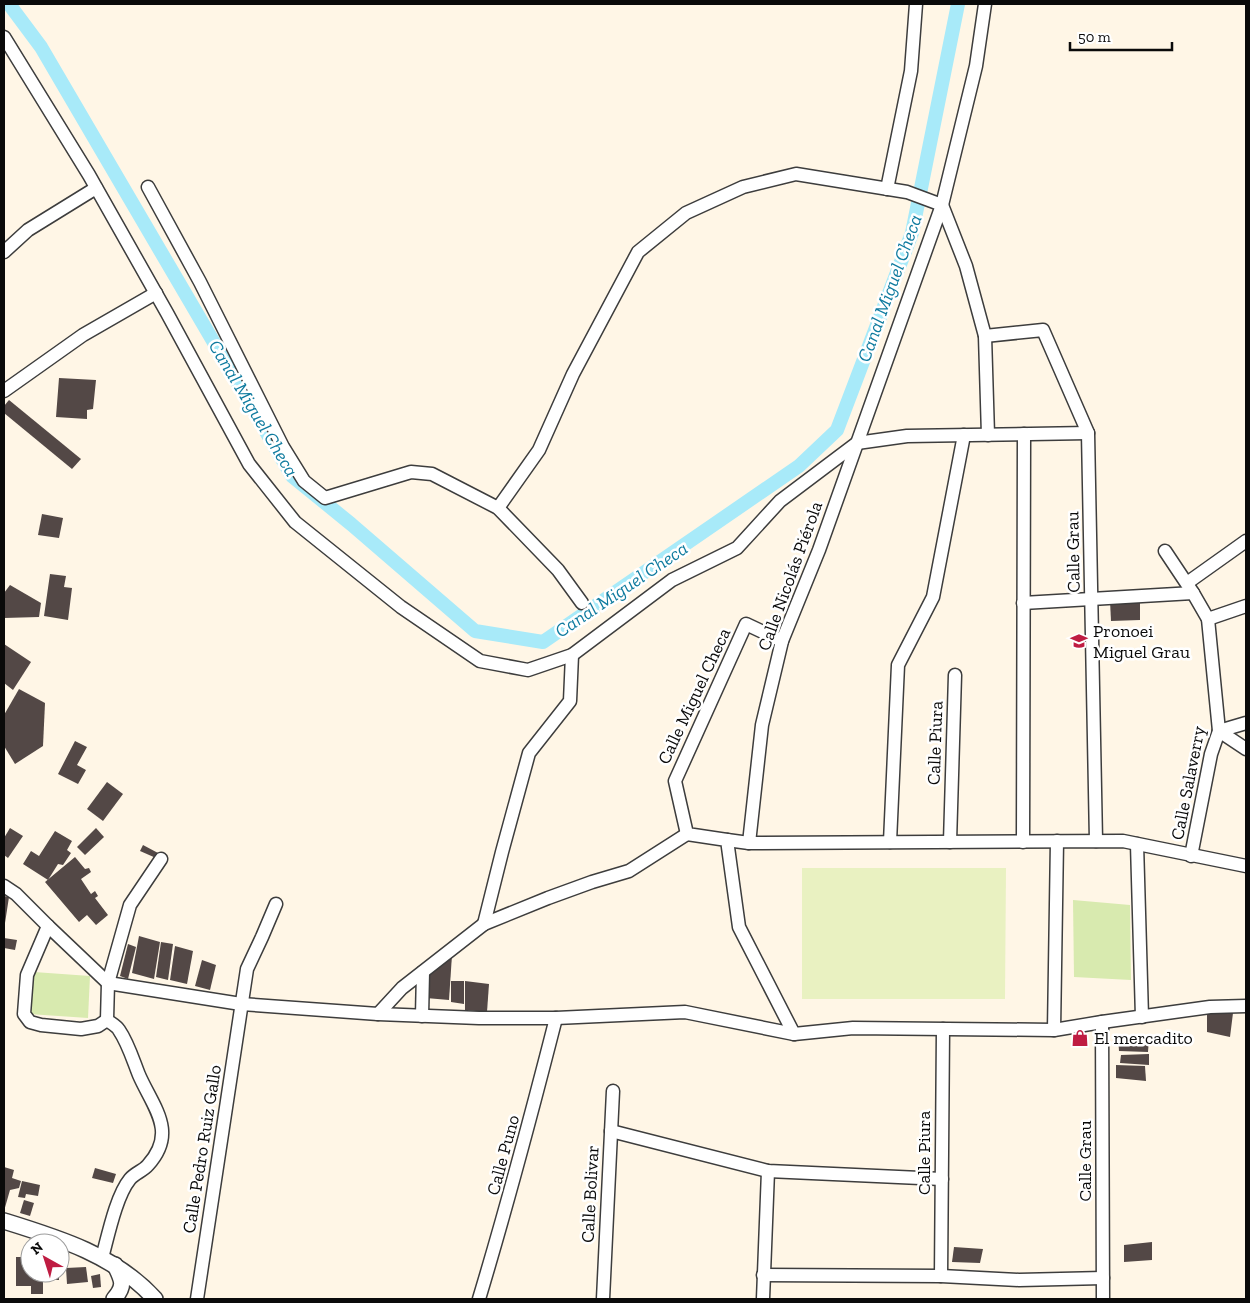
<svg xmlns="http://www.w3.org/2000/svg" width="1250" height="1303" viewBox="0 0 1250 1303" font-family="'Zilla Slab',serif">
  <style>
    .green { fill: #d8eaaf }
    .pitch { fill: #e9f1c1 }
    .lines { fill: none; stroke-linecap: round; stroke-linejoin: round }
    .canal { stroke: #a8eaf9; stroke-width: 14 }
    .building { fill: #534846 }
    .minor-casing { stroke: #3d3d3d; stroke-width: 15 }
    .tertiary-casing { stroke: #3d3d3d; stroke-width: 18 }
    .minor { stroke: #fff; stroke-width: 12 }
    .tertiary { stroke: #fff; stroke-width: 15 }
    .labels { text-anchor: middle; stroke-width: 5; stroke-linejoin: round; paint-order: stroke }
    .street-label { font-size: 18px; fill: #0a0a0a; stroke: #fff }
    .poi-label { font-size: 18px; fill: #0a0a0a; stroke: #fff; text-anchor: start }
    .water-label { font-size: 19px; font-style: italic; fill: #0f7b9f; stroke: #fff }
  </style>
  <rect width="100%" height="100%" fill="#fff6e6"/>
  <g class="green">
    <path d="M1073,900L1130,905L1131,980L1074,977Z"/>
    <path d="M34,972L90,976L88,1018L29,1014Z"/>
  </g>
  <path class="pitch" d="M802,868H1006L1005,999H802Z"/>
  <g class="lines">
    <path class="canal" d="M9,4L41,47L292,476L351,524L475,631L543,642L799,466L837,430L912,233L958,4"/>
  </g>
  <g class="building">
    <path d="M59,378L96,380L93,409L87,410V419L56,417Z"/>
    <path d="M9,400L81,459L72,469L4,413V406Z"/>
    <path d="M42,514L63,518L59,538L38,535Z"/>
    <path d="M50,574L66,576L64,587L72,588L68,620L44,616Z"/>
    <path d="M10,585L41,603L39,617L4,618V593Z"/>
    <path d="M1140,600V620L1111,621L1110,601Z"/>
    <path d="M4,644L31,662L13,690L4,683Z"/>
    <path d="M19,689L45,703L43,746L15,764L4,746V715Z"/>
    <path d="M75,741L87,747L77,765L86,770L78,784L58,774Z"/>
    <path d="M107,782L123,794L103,821L87,809Z"/>
    <path d="M10,828L23,836L8,858L4,855V838Z"/>
    <path d="M96,828L104,837L85,855L77,847Z"/>
    <path d="M55,831L72,841L67,850L71,853L63,865L58,864L48,880L23,864L31,851L39,856Z"/>
    <path d="M143,845L158,853L156,858L140,851Z"/>
    <path d="M75,857L85,869L89,868L91,872L81,879L91,894L95,891L98,896L95,898L108,915L96,925L87,915L79,922L45,882Z"/>
    <path d="M4,896L9,897L5,923H4Z"/>
    <path d="M139,936L160,942L154,979L132,973Z"/>
    <path d="M4,938L17,940L15,950L4,948Z"/>
    <path d="M161,942L173,944L168,980L156,977Z"/>
    <path d="M128,944L136,947L128,979L120,976Z"/>
    <path d="M175,946L193,951L187,984L170,980Z"/>
    <path d="M452,955L449,1000L426,998L429,971Z"/>
    <path d="M202,960L216,965L210,990L195,986Z"/>
    <path d="M451,981H464V1004L451,1002Z"/>
    <path d="M465,981L489,984L487,1012L465,1010Z"/>
    <path d="M1207,1013H1233L1230,1037L1207,1032Z"/>
    <path d="M1118,1037L1149,1038L1148,1052L1119,1051Z"/>
    <path d="M1149,1054V1065L1120,1063L1121,1055Z"/>
    <path d="M1116,1065L1145,1066L1146,1081L1116,1078Z"/>
    <path d="M4,1167L14,1170L12,1178L21,1181L19,1188L10,1190L4,1211Z"/>
    <path d="M95,1168L116,1174L113,1183L92,1178Z"/>
    <path d="M22,1181L40,1185L38,1196L26,1194L25,1198L18,1197Z"/>
    <path d="M24,1200L34,1203L30,1216L20,1213Z"/>
    <path d="M1152,1242V1260L1124,1262V1245Z"/>
    <path d="M954,1247L983,1249L980,1263L952,1262Z"/>
    <path d="M16,1257H30V1273H59V1280H43V1294H31V1286H16Z"/>
    <path d="M86,1267L88,1282L67,1284L66,1268Z"/>
    <path d="M100,1274L101,1287L93,1288L91,1276Z"/>
  </g>
  <g class="lines">
    <g class="minor-casing">
      <g id="minor">
        <path d="M4,37L89,175L167,313L249,464L295,522L401,607L480,661L528,670L572,655L672,580L737,548L780,501L857,443L907,436L1088,433"/>
        <path d="M148,187L200,282L283,447L304,481L325,498L411,472L432,474L498,508L558,570L582,603"/>
        <path d="M887,189L911,71L916,4"/>
        <path d="M4,252L28,230L96,188"/>
        <path d="M985,336L1043,330L1088,433L1096,841"/>
        <path d="M4,391L83,335L156,293"/>
        <path d="M498,508L539,450L573,374L638,252L686,213L743,187L796,174L907,192L942,205L966,266L985,336L988,435"/>
        <path d="M1165,551L1193,593L1208,619L1219,731L1211,754L1191,856"/>
        <path d="M1187,583L1246,541"/>
        <path d="M1023,603L1193,593"/>
        <path d="M1208,619L1246,606"/>
        <path d="M782,641L746,624L675,781L687,834L727,840L739,927L794,1034"/>
        <path d="M1219,731L1246,749"/>
        <path d="M1219,731L1246,723"/>
        <path d="M727,840L749,843L1123,841L1246,866"/>
        <path d="M890,842L898,665L933,597L964,435"/>
        <path d="M950,842L955,675"/>
        <path d="M1023,842L1024,434"/>
        <path d="M749,843L762,725L782,641L819,550L942,205L976,66L985,4"/>
        <path d="M1137,844L1142,1017"/>
        <path d="M4,886L16,894L48,926"/>
        <path d="M484,924L502,852L529,753L570,701L572,655"/>
        <path d="M378,1014L402,988L484,924L548,898L592,882L629,871L687,834"/>
        <path d="M422,1016L423,972"/>
        <path d="M107,1020L98,1026L81,1029L41,1025L30,1022L24,1014L27,975L48,926L108,983L241,1004L378,1014L479,1018H556L685,1012L794,1034L853,1028L1054,1030L1102,1022L1210,1007L1246,1006"/>
        <path d="M1102,1022L1103,1299"/>
        <path d="M1054,1030L1057,841"/>
        <path d="M611,1131L768,1171L942,1179"/>
        <path d="M102,1258C108,1236 116,1196 130,1179C135,1173 143,1171 148,1165C178,1132 153,1107 139,1075C133,1060 128,1043 119,1030C117,1026 111,1023 107,1020L108,983L130,905L161,859"/>
        <path d="M763,1275L941,1276L1019,1280L1103,1278"/>
        <path d="M941,1276L943,1029"/>
        <path d="M197,1299L247,969L262,937L276,904"/>
        <path d="M479,1299C507,1206 532,1112 556,1018"/>
        <path d="M603,1299L613,1091"/>
        <path d="M763,1299L768,1171"/>
      </g>
    </g>
    <g class="tertiary-casing">
      <g id="tertiary">
        <path d="M4,1221C59,1238 115,1255 155,1299"/>
        <path d="M114,1299C126,1285 122,1280 115,1265"/>
      </g>
    </g>
    <use href="#minor" class="minor"/>
    <use href="#tertiary" class="tertiary"/>
  </g>
  <defs>
    <g id="school-bare" transform="scale(1.35)"><path d="M0-5L7-2L0 1L-7-2ZM-4 1L0 2.5L4 1V4Q0 6-4 4Z" fill="#bf1c42" stroke="#fff" stroke-width="2.5" paint-order="stroke"/></g>
    <g id="shop-bare" transform="scale(1.35)"><path d="M-5-2.5h2.3a2.7 3.5 0 0 1 5.4 0H5L5.5 6h-11ZM-1.5-2.5h3a1.5 2.3 0 0 0-3 0Z" fill="#bf1c42" stroke="#fff" stroke-width="2.5" paint-order="stroke"/></g>
  </defs>
  <g fill-rule="evenodd">
    <use href="#school-bare" x="1079" y="641"/>
    <use href="#shop-bare" x="1080" y="1038"/>
  </g>
  <g class="labels">
    <g class="street-label">
      <text transform="translate(1073 552) rotate(-91)" y="6">Calle Grau</text>
      <text transform="translate(790 576) rotate(-70)" y="6">Calle Nicolás Piérola</text>
      <text transform="translate(694 696) rotate(-65)" y="6">Calle Miguel Checa</text>
      <text transform="translate(935 743) rotate(-88)" y="6">Calle Piura</text>
      <text transform="translate(1188 783) rotate(-79)" y="6">Calle Salaverry</text>
      <text transform="translate(202 1149) rotate(-81)" y="6">Calle Pedro Ruiz Gallo</text>
      <text transform="translate(924 1153) rotate(-90)" y="6">Calle Piura</text>
      <text transform="translate(503 1155) rotate(-75)" y="6">Calle Puno</text>
      <text transform="translate(1085 1161) rotate(-90)" y="6">Calle Grau</text>
      <text transform="translate(590 1194) rotate(-87)" y="6">Calle Bolivar</text>
    </g>
    <g class="poi-label">
      <text x="1093" y="637">Pronoei<tspan x="1093" dy="21">Miguel Grau</tspan></text>
      <text x="1094" y="1044">El mercadito</text>
    </g>
    <g class="water-label">
      <text transform="translate(889 288) rotate(-70)" y="7">Canal Miguel Checa</text>
      <text transform="translate(254 408) rotate(59)" y="7">Canal Miguel Checa</text>
      <text transform="translate(621 589) rotate(-34)" y="7">Canal Miguel Checa</text>
    </g>
  </g>
  <rect width="1250" height="1303" fill="none" stroke="#0a0a0a" stroke-width="10"/>
  <g transform="translate(45 1258) rotate(321)"><circle r="24" fill="#ffffff" stroke="#9d9d9d"/>
  <path d="M0-4L9 19L0 12L-9 19Z" fill="#bf1c42"/>
  <text y="-8" font-size="14" font-weight="bold" text-anchor="middle" fill="#0a0a0a">N</text>
  </g>
  <path d="M1070 42v8h102v-8" fill="none" stroke="#0a0a0a" stroke-width="2.5"/>
  <text x="1078" y="42" font-size="15" fill="#0a0a0a" stroke="#ffffff" stroke-width="4" paint-order="stroke">50 m</text>
</svg>
